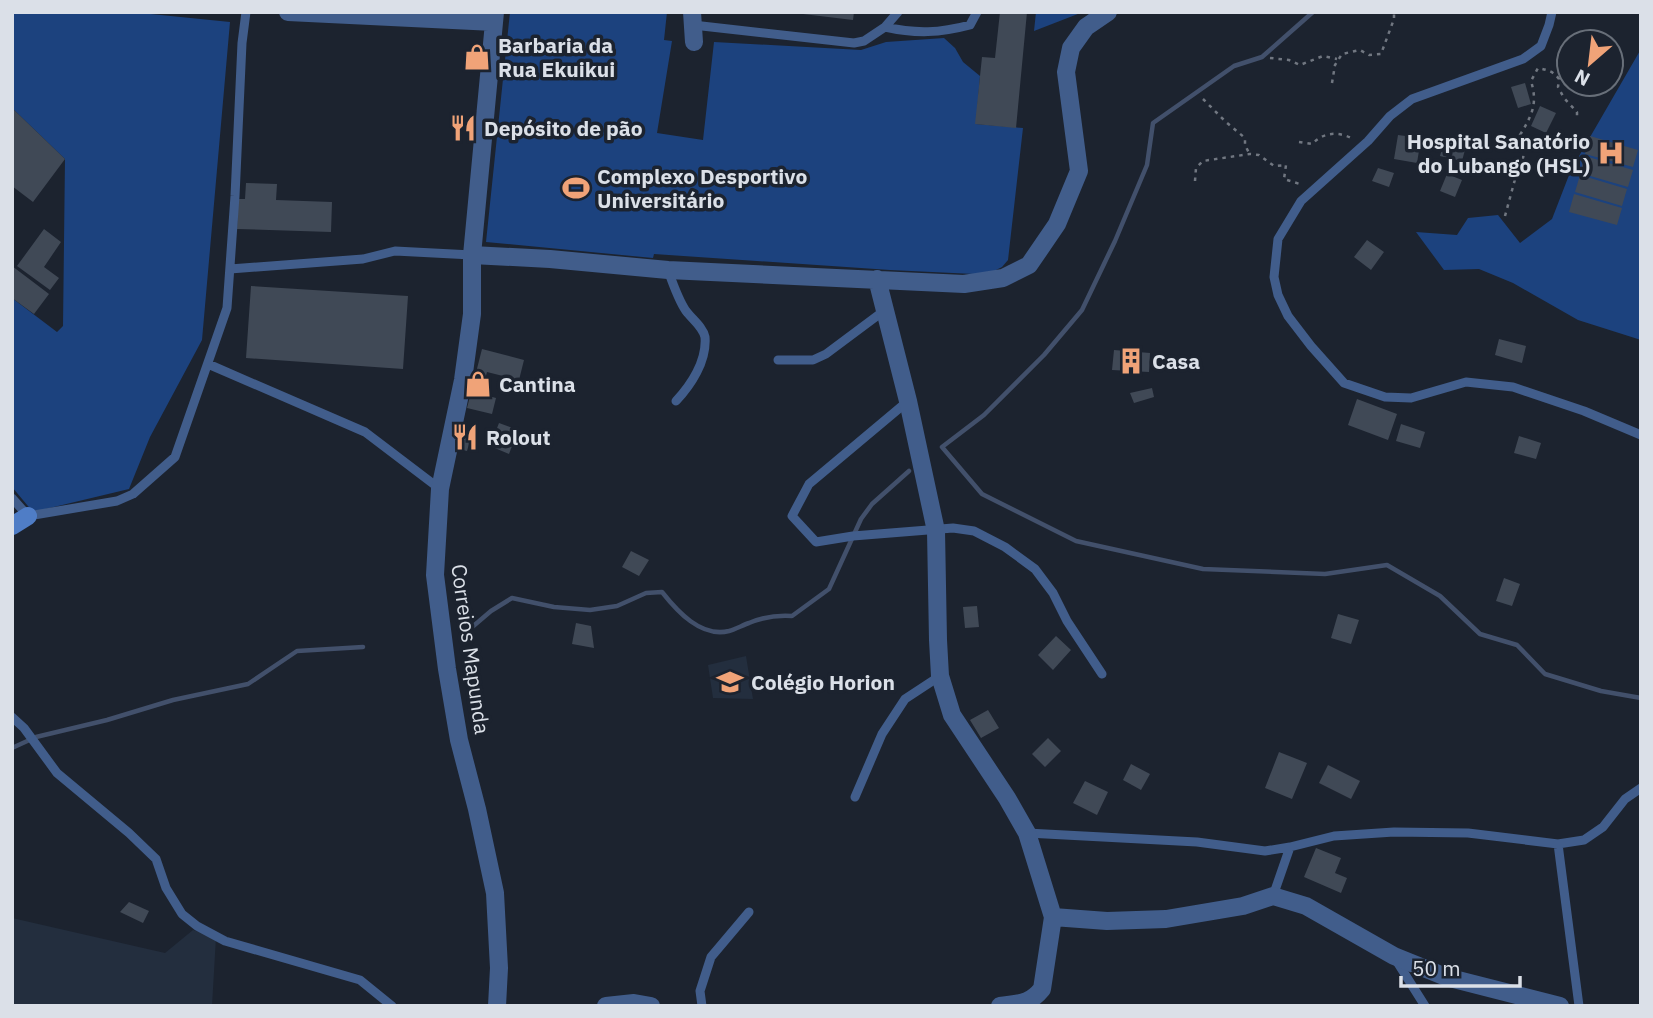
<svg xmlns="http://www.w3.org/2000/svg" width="1653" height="1018" font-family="'IBM Plex Sans',sans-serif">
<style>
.built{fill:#232e3e}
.green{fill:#1c427e}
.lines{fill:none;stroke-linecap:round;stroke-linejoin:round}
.stream{stroke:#42506b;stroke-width:4.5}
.building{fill:#404956}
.path{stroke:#717781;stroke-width:2.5;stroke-dasharray:3.5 5;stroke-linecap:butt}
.lane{stroke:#415d8b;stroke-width:9}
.street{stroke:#415d8b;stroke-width:18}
.secondary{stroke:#4f7dc6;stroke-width:18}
.labels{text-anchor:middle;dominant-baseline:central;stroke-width:7;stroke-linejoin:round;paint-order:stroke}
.poi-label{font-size:21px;font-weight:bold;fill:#dbe0e8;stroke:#1c232f;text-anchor:start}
.street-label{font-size:21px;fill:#dbe0e8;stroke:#1c232f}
</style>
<rect width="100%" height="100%" fill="#1c232f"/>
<path class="built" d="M746 656 753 699 713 698 708 665Z
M12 918 165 953 193 930 216 937 212 1006H12Z"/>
<path class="green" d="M12 12H131L230 22 202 340 150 437 129 489 33 512 12 487V298L57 332 63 326 65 159 12 108Z
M510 12H667L664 40 672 41 657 133 703 140 714 42 861 50 886 42 944 38 955 48 963 62 980 76 976 124 1023 128 1008 260 1002 267 992 272 974 274 890 270 654 254 653 258 486 242Z
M1036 12H1083L1034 31Z
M1641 49V340L1578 320 1513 283 1479 269 1444 270 1416 232 1457 235 1468 218 1498 215 1520 243 1552 219 1571 170Z"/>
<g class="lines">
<path class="stream" d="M1313 12 1262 57 1234 66 1153 123 1147 165 1115 241 1082 310 1044 355 984 415 942 447 982 494 1076 541 1203 569 1325 574 1387 565 1440 596 1480 634 1517 645 1545 674 1601 691 1641 698
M464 634 491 611 512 598 554 607 590 610 617 606 646 593 662 592C677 611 701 638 729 631 736 629 743 625 749 623 763 617 777 615 792 616L829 589 861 519 872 504 909 471
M12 748 36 737 107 720 173 700 248 684 297 651 363 647"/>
</g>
<path class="building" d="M803 12H854L853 20 803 14Z
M1000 12H1027L1016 128 975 124 982 57 995 58Z
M1525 83 1531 104 1518 108 1511 87Z
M1540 106 1556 113 1546 133 1531 126Z
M12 108 65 159 33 202 12 186Z
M1398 135 1421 138 1417 163 1394 159Z
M1590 136 1638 150 1633 167 1585 154Z
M1444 141 1466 146 1462 161 1440 156Z
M1585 156 1633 170 1628 187 1580 173Z
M1378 168 1394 173 1389 187 1372 181Z
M1447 174 1462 180 1455 197 1440 191Z
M1580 175 1627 189 1622 206 1575 192Z
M246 183 277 184 276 200 332 202 331 232 237 229 238 199H245Z
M1574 194 1622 208 1617 225 1569 212Z
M44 229 61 242 44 267 59 278 50 290 17 266Z
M1367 240 1384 252 1371 270 1354 257Z
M12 266 49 294 34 314 12 298Z
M251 286 408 296 403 369 246 358Z
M1499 339 1526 346 1522 363 1495 355Z
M482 349 524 360 519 380 487 372 481 394 496 398 492 414 467 408Z
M1114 350 1150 353 1149 372 1112 370Z
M1152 388 1154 397 1134 403 1130 393Z
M1357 399 1397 414 1388 440 1348 425Z
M499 423 518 430 509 454 490 446Z
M1401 424 1425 432 1420 448 1396 441Z
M461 431 472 434 467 451 455 448Z
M1519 436 1541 443 1536 459 1514 453Z
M631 551 649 560 639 576 622 567Z
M1504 578 1520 584 1512 606 1496 601Z
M977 606 979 627 965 628 963 607Z
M1338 614 1359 620 1351 644 1331 638Z
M576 623 591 626 594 648 572 644Z
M1056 636 1071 650 1053 670 1038 655Z
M988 710 999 728 981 738 970 720Z
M1048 738 1061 751 1045 767 1032 754Z
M1279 752 1307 763 1292 799 1265 788Z
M1131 764 1150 774 1141 790 1123 780Z
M1328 765 1360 781 1351 799 1319 783Z
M1085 781 1108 792 1097 815 1073 803Z
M1316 848 1341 858 1335 873 1347 878 1341 893 1304 877Z
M129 902 149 911 143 923 120 912Z"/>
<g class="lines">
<path class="path" d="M1452 12 1453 13
M1270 58 1289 60 1300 65 1323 56 1337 59
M1332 83 1335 65 1342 54 1360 50 1369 55 1381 54 1394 19V12
M1203 99 1226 122 1245 138V145L1249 153
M1299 142 1312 144C1324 132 1338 131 1353 139
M1195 181 1196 168 1203 161 1250 154 1259 155 1274 166 1286 165 1284 179 1303 185
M1505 216 1517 172 1523 158 1525 147 1520 135C1532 115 1538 104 1531 81L1538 68C1548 70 1553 71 1559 79L1558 87 1564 98 1577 112V120"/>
<path class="lane" d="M898 12 885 27C916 34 940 33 970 25L977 12
M1552 12 1549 25 1541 46 1523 59 1412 99 1390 116 1368 141 1301 201 1278 239 1274 277 1278 295 1288 316 1311 346 1344 383 1385 397 1411 398 1466 382 1513 387 1584 411 1641 435
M693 25 854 43 864 41 885 27
M230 269 363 259 395 251 472 255
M668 270C673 284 678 299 686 311 692 319 703 327 705 337 707 361 691 385 676 401
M778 360H813L826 354 885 310
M208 364 365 432 440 489
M908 401 809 484 792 516 816 542 853 536 953 528 974 531 1005 547 1035 569 1053 593 1067 621 1102 674
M12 498 28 516 117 501 133 494 175 457 227 308 235 196 242 43 246 12
M12 717 24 728 57 773 129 833 156 859 166 888 182 914 197 926 225 941 360 980 392 1006
M855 797 882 734 905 699 940 676
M1027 833 1197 842 1265 851 1290 847 1334 836 1394 832 1468 833 1558 844 1584 840 1603 827 1625 799 1641 788
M1558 844 1579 1006
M1273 896 1290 847
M1396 960 1425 1006
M702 1006 700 991 711 957 749 912"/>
<path class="street" d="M288 12 494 22
M495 12 472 255V314L463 380 440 489 435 575 447 669 459 740 477 809 495 893 499 968 497 1006
M692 12 694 42
M472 255 550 259 668 270 964 284 1003 278 1029 265 1057 224 1079 171 1066 72 1071 48 1086 27 1108 12
M877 279 908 401 936 531 938 640 940 676 952 715 1007 798 1027 833 1053 917 1042 989C1029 1005 1019 1003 1000 1006
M1053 917 1107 921 1166 919 1243 906 1273 896 1306 906 1394 956 1446 977 1560 1006
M606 1006 634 1003 651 1006"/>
<path class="secondary" d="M12 526 28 516"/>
</g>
<defs>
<g id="shop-bare" transform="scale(2.1)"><path d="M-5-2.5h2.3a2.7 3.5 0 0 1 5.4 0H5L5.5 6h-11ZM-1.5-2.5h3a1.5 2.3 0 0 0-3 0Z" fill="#f0a378" stroke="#1c232f" stroke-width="2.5" paint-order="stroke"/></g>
<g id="restaurant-bare" transform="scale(2.1)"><path d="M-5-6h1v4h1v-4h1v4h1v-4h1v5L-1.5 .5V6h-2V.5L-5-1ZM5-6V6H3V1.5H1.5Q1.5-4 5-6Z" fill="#f0a378" stroke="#1c232f" stroke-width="2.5" paint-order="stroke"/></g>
<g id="hospital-bare" transform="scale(2.1)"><path d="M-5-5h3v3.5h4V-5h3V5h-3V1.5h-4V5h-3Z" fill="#f0a378" stroke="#1c232f" stroke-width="2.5" paint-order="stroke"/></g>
<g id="stadium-bare" transform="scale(2.1)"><path d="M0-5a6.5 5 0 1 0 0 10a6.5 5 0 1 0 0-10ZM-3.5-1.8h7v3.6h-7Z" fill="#f0a378" stroke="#1c232f" stroke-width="2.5" paint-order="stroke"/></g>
<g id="building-bare" transform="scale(2.1)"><path d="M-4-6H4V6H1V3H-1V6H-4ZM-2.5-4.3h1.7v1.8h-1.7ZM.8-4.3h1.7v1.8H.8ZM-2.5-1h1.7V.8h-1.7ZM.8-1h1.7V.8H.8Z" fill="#f0a378" stroke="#1c232f" stroke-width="2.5" paint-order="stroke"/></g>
<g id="school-bare" transform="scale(2.1)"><path d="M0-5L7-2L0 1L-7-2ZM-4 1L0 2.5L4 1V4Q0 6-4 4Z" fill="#f0a378" stroke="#1c232f" stroke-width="2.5" paint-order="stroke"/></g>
</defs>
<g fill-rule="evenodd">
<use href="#shop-bare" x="477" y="57"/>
<use href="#restaurant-bare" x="463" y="128"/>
<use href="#hospital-bare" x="1611" y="153"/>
<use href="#stadium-bare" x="576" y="188"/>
<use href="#building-bare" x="1131" y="361"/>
<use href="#shop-bare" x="478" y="384"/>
<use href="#restaurant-bare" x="465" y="437"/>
<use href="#school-bare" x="730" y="682"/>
</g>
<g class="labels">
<g class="poi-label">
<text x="498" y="45">Barbaria da<tspan x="498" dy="24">Rua Ekuikui</tspan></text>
<text x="484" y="128">Depósito de pão</text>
<text x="1590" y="141" text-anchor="end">Hospital Sanatório<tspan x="1590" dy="24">do Lubango (HSL)</tspan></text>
<text x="597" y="176">Complexo Desportivo<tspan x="597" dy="24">Universitário</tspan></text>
<text x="1152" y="361">Casa</text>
<text x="499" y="384">Cantina</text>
<text x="486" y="437">Rolout</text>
<text x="751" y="682">Colégio Horion</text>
</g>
<g class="street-label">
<text transform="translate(471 649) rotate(82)">Correios Mapunda</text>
</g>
</g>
<rect width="1653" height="1018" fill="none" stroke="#dbe0e8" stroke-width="28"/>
<g transform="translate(1590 63) rotate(208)"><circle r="33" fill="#1c232f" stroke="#686f79" stroke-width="2"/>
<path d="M0-5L12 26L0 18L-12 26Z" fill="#f0a378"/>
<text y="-10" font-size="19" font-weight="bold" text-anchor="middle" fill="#dbe0e8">N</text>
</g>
<path d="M1401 976v10h119v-10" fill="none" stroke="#dbe0e8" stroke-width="3.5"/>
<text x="1412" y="976" font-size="21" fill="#dbe0e8" stroke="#1c232f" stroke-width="5" paint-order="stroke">50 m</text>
</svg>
